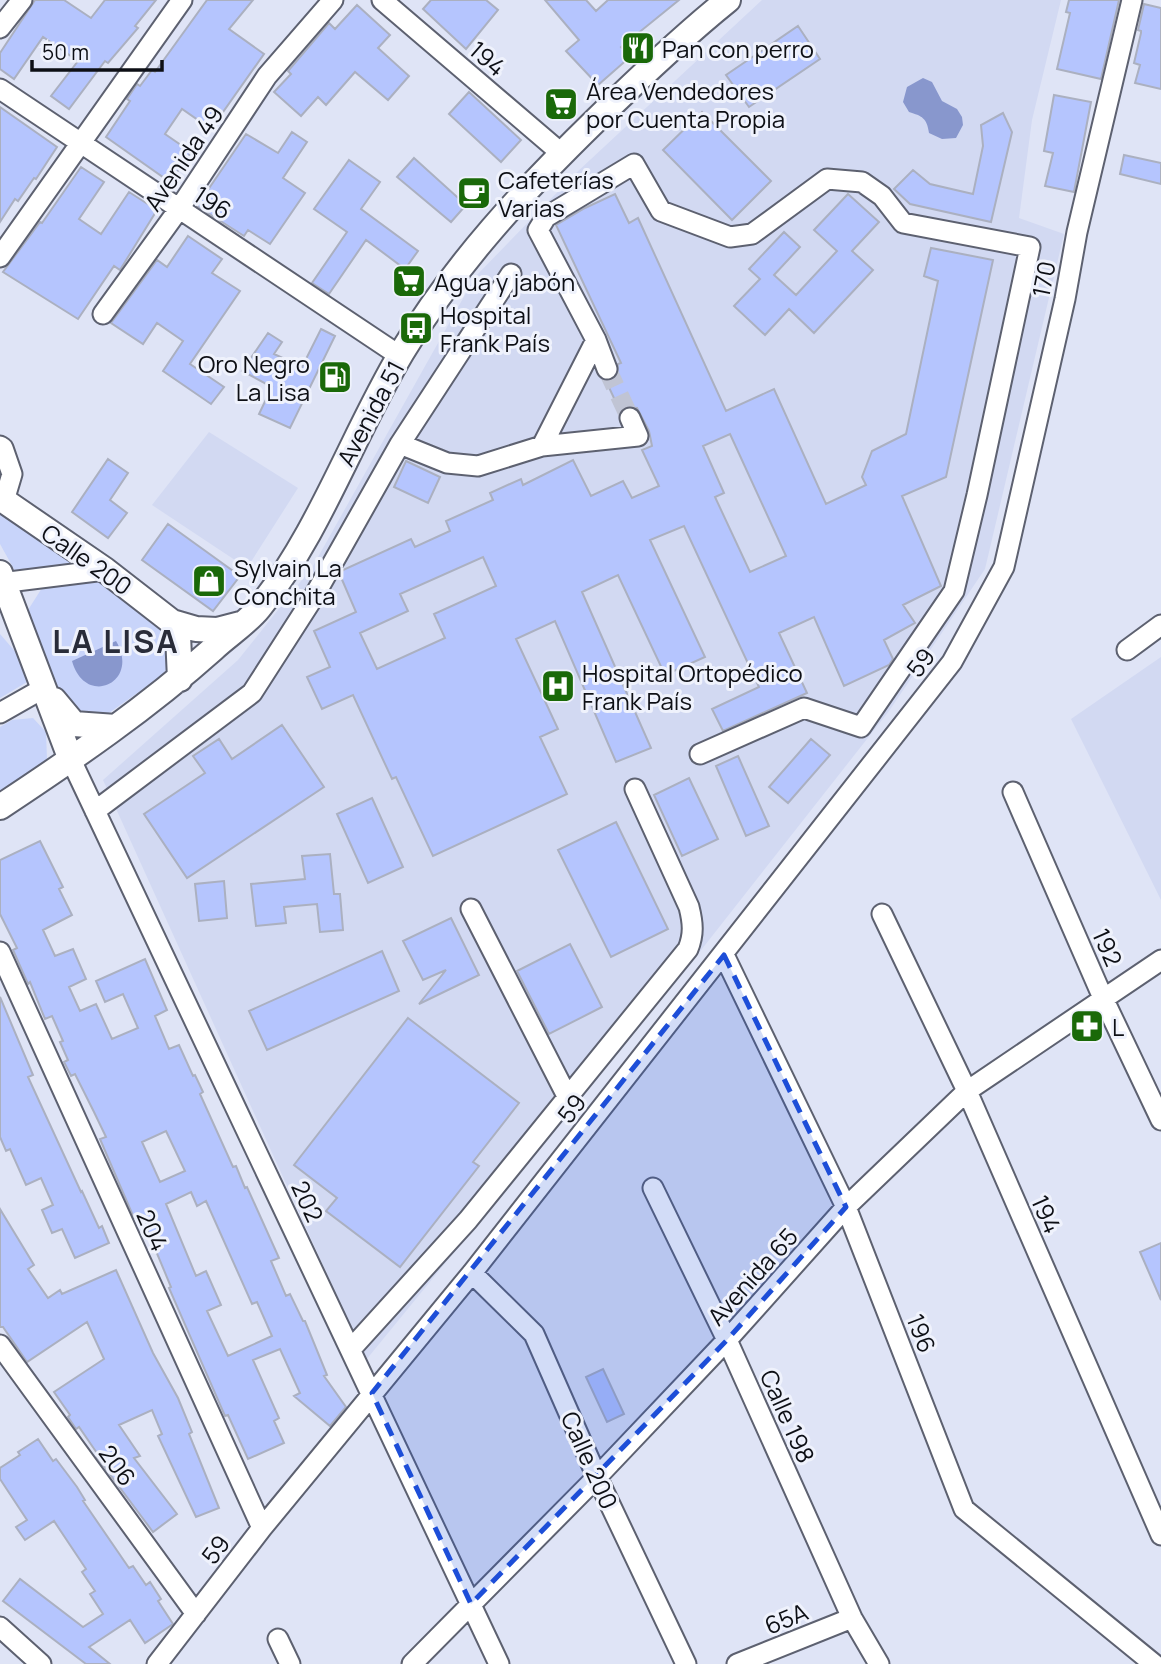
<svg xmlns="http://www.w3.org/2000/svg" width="1161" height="1664" font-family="Manrope,sans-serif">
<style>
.built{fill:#d2d9f2}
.green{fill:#c8d4fa}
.water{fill:#8897cd}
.building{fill:#b5c5fe;stroke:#abb0c0;stroke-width:2;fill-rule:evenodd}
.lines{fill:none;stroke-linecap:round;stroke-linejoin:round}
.minor-tunnel{stroke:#c0c4d4;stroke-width:19;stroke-dasharray:19 10;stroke-linecap:butt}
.minor-casing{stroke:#5d6170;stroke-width:23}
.major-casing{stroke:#5d6170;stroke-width:28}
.minor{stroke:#fff;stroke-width:19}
.major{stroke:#fff;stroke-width:24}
.marked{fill:#1d4ed8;fill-opacity:0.2;stroke:#1d4ed8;stroke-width:5;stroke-dasharray:14 9;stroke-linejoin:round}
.labels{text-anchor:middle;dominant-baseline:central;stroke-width:6;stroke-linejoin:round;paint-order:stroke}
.poi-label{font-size:24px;fill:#0d0f15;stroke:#eff2fc;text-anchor:start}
.street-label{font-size:24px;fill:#0d0f15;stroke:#eff2fc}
.district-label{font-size:32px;font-weight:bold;letter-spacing:2px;fill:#292c39;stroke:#eff2fc}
</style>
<rect width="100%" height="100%" fill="#dfe4f6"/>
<path class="built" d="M762 0H1061L1032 120 1019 218 1064 234 985 569 889 711 698 954 366 1360 103 780 238 660 313 566 475 277 576 173Z
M209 432 298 488 247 568 152 505Z
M1161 657V900L1071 719Z"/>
<path class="green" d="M0 509 85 566 15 571 0 544Z
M96 581 162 619 166 630 170 662 163 675 106 715H77L63 701 28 610 42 588Z
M0 634 19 656 27 682 0 698Z
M33 718 46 732 47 759 35 773 0 795V727L12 720Z"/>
<path class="water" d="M923 78 932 82 942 101 957 109 962 117 963 125 956 138 942 139 929 133C927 118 922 116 909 112L903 102 907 87Z
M116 641C141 683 85 708 72 661Z"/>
<path class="building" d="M35 0H64L91 18 105 0H156L135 26 138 28 108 63 105 61 69 109 51 96 78 61 43 37 14 79 0 69V53Z
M207 0H253L229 29 264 54 211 129 182 109 165 134 191 152 170 182 106 137 130 101 127 99 137 84 140 86 152 70 155 72Z
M431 0H486L498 10 466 49 423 9Z
M545 0H586L596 11 608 0H679L621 47 630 57 598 85 566 51 579 40Z
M1069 0H1119L1101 79 1057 69 1070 13 1066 12Z
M1144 4 1161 8V89L1135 83 1140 65 1134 63 1141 33V31L1138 30Z
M357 5 390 35 378 48 409 76 388 100 355 72 326 105 318 97 301 116 274 92 291 74 288 71 329 23 335 29Z
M798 26 820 59 749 107 726 75Z
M469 92 521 140 501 162 449 114Z
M1054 95 1091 102 1074 192 1045 186 1053 153 1044 151Z
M0 107 57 147 36 179 34 178 18 201 15 199 0 222Z
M702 112 771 181 732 220 663 150Z
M1003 113 1012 132 991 222 910 204 894 189 913 170 930 184 973 194 983 146 981 125Z
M292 132 307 142 283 178 305 193 270 244 248 230 244 236 197 206 246 134 278 153Z
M1124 155 1161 163V184L1120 174Z
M414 158 466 205 451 222 397 177Z
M349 160 380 182 361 209 418 251 405 269 366 240 329 294 312 283 347 232 314 209Z
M81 167 104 182 79 219 101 234 129 192 157 210 120 270 114 266 78 319 3 272 40 222 42 223Z
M615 194 629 223 638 218 726 411 774 389 826 504 866 485 862 477 872 451 906 434 938 281 924 276 931 248 993 260 946 477 902 496 941 586 903 605 915 623 884 640 893 659 889 665 844 686 814 617 779 633 807 693 723 731 712 709 759 687 684 526 650 540 705 657 665 675 618 575 582 592 651 748 616 762 555 621 516 639 558 729 540 737 567 794 433 856 396 777 392 779 353 695 322 709 307 677 330 667 314 631 356 612 340 575 343 570 411 539 415 547 450 531 446 521 493 500 490 493 521 479 523 485 573 460 591 496 623 481 632 498 659 486 642 450 652 446 649 431 637 408 626 407 620 411 606 381 617 376 618 364 621 363 556 225 585 208ZM730 434 786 556 750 572 715 497 724 493 703 446ZM483 557 496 586 434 614 445 638 377 669 360 633 408 611 400 594Z
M848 194 879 222 852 251 873 270 814 333 789 309 765 335 734 306 760 279 749 269 784 232 800 247 774 275 796 295 837 251 814 230Z
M188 236 222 259 212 273 240 291 190 364 224 387 211 404 163 371 183 341 157 323 143 344 111 323 157 260 167 267Z
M321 329 335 336 290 428 259 414 272 387 242 371 268 333 282 342 274 354 302 367Z
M108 459 128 473 110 500 127 513 108 538 72 512Z
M406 461 440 477 428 503 394 487Z
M168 524 240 576 213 611 142 560Z
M282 725 324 787 187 878 144 814 205 773 193 756 219 739 232 759Z
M811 739 830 755 788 803 769 787Z
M738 756 769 826 746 836 716 766Z
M689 778 718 839 682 856 654 795Z
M372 798 403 867 368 883 337 814Z
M616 822 668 929 611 957 558 850Z
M40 841 63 887 59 889 72 915 43 930 55 956 73 949 86 979 69 987 80 1011 96 1004 112 1039 138 1028 123 994 105 1002 96 981 145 959 167 1010 155 1016 169 1049 179 1045 193 1076 195 1075 203 1092 200 1094 233 1167 236 1166 245 1188 247 1187 279 1258 271 1261 286 1296 290 1294 303 1321H305L327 1375 324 1376 346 1407 330 1426 294 1396 300 1393 280 1349 253 1360 279 1418 274 1421 284 1443 248 1459 228 1415 225 1416 169 1288 171 1287 141 1215 134 1218 112 1167 100 1139 106 1137 94 1112 75 1074 71 1076 64 1062 68 1060 60 1042 63 1041 52 1016 45 1019 30 982 28 984 13 950 17 948 0 914V860ZM166 1131 185 1171 160 1182 142 1142ZM191 1192 197 1206 206 1201 252 1304 257 1302 272 1336 228 1356 207 1311 221 1305 206 1271 196 1276 166 1204Z
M330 854 334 894H340L343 930 320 932 317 904 284 907 286 923 256 926 251 884 305 879 302 856Z
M224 881 227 918 199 921 195 884Z
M451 918 479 975 419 1004 446 970 423 980 403 941Z
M570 944 602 1007 549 1034 517 971Z
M382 951 399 991 267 1050 249 1011Z
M0 997 33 1075 28 1077 81 1192 82 1191 99 1228 102 1226 109 1243 75 1258 62 1229 52 1233 42 1210 53 1205 41 1178 26 1185 10 1149 6 1151 0 1137Z
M408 1018 519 1103 473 1162 479 1166 400 1267 326 1211 337 1198 294 1165Z
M0 1209 34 1265 28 1269 48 1298 60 1290 62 1294 116 1270 153 1353 178 1398 192 1432 189 1434 219 1508 196 1517 158 1436 162 1434 152 1410 119 1425 140 1456 134 1458 177 1514 153 1532 97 1457 99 1456 79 1427 76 1429 68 1417 70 1415 54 1392 104 1359 87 1322 27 1362 3 1327H0Z
M1161 1243V1300L1140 1252Z
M603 1369 624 1414 607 1422 586 1377Z
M38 1439 53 1461 56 1459 77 1487 85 1500 83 1501 129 1568 133 1566 146 1585 150 1582 161 1599 158 1601 173 1624 145 1643 130 1620 89 1647 110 1664H86L3 1601 20 1579 83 1627 103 1614 90 1594 95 1591 82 1572 86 1569 54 1521 25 1540 16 1527 27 1520 0 1479V1468L20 1455 18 1452Z"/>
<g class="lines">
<path class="minor-tunnel" d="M607 369 630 418"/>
<g class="minor-casing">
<path id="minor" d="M382 0 561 153
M0 28 22 0
M0 89 400 356
M0 257 182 0
M103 314 179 209 267 76 333 0
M607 369 596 340 538 230 546 217 634 164 661 211 730 237 752 234 827 179 862 182 882 196 903 223 1030 247 977 495 954 591 861 727 804 708 700 754
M400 444 447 463 478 466 542 446 596 340
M0 446 3 448 12 474 4 501
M542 446 638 436 630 418
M0 583 105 570
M1127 650 1161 625
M0 713 44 688
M71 760 499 1664
M1013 792 1103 998 1161 1120
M95 811 252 693 313 598 400 444 511 274
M471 909 568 1098
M882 914 967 1091 1161 1535
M0 952 262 1528
M724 955 846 1207 964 1509 1154 1664
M653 1188 727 1340 852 1618 879 1664
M472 1273 534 1334 597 1477 686 1664
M0 1345 196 1614
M351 1349 468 1220 688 949C694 934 693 923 689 907L635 789
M0 1627 41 1664
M278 1639 290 1664
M157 1664 262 1528 472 1273 952 662 1004 567 1065 299 1077 232 1132 0
M412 1664 597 1477 727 1340 846 1207 967 1091 1161 960
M737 1664 852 1618"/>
</g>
<g class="major-casing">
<path id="major" d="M0 498 105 570 172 622 196 629 217 630 240 624
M0 573 71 760
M172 622 178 635 180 679
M54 700 74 724 116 727
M0 807C74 758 147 708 213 649 228 635 247 623 259 608 319 534 353 434 402 352 455 264 524 190 597 119 639 78 682 37 728 0"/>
</g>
<use href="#minor" class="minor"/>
<use href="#major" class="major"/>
</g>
<path class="marked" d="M724 955 846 1207 727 1340 471 1604 372 1393Z"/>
<defs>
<g id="restaurant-square" transform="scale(1.75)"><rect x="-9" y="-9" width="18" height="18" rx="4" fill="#1a6909" stroke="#eff2fc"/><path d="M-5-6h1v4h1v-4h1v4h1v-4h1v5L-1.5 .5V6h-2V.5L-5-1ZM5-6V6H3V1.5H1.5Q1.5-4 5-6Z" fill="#fff"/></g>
<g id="supermarket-square" transform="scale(1.75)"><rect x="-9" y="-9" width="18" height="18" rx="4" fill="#1a6909" stroke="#eff2fc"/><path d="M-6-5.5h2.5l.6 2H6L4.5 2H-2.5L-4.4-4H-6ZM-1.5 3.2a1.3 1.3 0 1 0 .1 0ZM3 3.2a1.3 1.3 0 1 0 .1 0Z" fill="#fff"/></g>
<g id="cafe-square" transform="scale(1.75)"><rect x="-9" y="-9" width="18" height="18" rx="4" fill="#1a6909" stroke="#eff2fc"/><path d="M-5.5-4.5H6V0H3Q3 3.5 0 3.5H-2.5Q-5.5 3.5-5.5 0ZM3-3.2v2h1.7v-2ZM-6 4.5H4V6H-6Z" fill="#fff"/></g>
<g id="bus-square" transform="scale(1.75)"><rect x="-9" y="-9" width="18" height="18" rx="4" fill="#1a6909" stroke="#eff2fc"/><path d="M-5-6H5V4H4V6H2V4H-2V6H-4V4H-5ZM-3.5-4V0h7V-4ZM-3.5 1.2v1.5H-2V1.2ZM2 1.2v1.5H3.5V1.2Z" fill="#fff"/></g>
<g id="fuel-square" transform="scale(1.75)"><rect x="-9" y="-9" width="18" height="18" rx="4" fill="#1a6909" stroke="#eff2fc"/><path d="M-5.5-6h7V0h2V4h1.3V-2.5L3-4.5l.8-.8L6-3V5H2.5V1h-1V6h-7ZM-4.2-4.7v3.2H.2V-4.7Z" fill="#fff"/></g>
<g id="shop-square" transform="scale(1.75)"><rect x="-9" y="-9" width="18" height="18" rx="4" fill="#1a6909" stroke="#eff2fc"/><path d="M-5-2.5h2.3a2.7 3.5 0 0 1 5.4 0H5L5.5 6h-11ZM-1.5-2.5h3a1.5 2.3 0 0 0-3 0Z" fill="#fff"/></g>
<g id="hospital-square" transform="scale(1.75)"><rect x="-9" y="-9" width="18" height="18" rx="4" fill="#1a6909" stroke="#eff2fc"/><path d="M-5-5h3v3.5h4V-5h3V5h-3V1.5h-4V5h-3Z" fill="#fff"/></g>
<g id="pharmacy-square" transform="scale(1.75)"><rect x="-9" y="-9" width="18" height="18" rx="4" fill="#1a6909" stroke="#eff2fc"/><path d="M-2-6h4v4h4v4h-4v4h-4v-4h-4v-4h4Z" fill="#fff"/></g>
</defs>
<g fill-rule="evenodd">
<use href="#restaurant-square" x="638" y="48"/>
<use href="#supermarket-square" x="561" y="104"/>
<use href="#cafe-square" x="474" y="193"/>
<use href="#supermarket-square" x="409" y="281"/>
<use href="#bus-square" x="416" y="328"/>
<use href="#fuel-square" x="335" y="377"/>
<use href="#shop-square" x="209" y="581"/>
<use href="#hospital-square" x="558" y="686"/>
<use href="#pharmacy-square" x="1087" y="1026"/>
</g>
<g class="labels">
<g class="poi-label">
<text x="662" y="48">Pan con perro</text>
<text x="586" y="90">Área Vendedores<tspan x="586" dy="28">por Cuenta Propia</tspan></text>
<text x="498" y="179">Cafeterías<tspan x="498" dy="28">Varias</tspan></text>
<text x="434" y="281">Agua y jabón</text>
<text x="440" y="314">Hospital<tspan x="440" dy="28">Frank País</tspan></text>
<text x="310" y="363" text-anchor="end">Oro Negro<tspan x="310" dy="28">La Lisa</tspan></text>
<text x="234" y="567">Sylvain La<tspan x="234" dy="28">Conchita</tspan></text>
<text x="582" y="672">Hospital Ortopédico<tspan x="582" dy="28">Frank País</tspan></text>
<text x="1112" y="1026">L</text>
</g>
<g class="street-label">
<text transform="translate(488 58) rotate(41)">194</text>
<text transform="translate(183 158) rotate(-56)">Avenida 49</text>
<text transform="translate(213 202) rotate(33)">196</text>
<text transform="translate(1043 279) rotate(-79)">170</text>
<text transform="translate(370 413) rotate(-62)">Avenida 51</text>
<text transform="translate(87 559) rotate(35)">Calle 200</text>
<text transform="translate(920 662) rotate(-53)">59</text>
<text transform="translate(1108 947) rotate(66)">192</text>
<text transform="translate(571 1108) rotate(-52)">59</text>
<text transform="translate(308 1201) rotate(65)">202</text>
<text transform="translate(1047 1214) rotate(66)">194</text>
<text transform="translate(153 1230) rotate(66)">204</text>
<text transform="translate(752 1276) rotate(-48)">Avenida 65</text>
<text transform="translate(922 1333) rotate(69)">196</text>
<text transform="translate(788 1416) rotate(66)">Calle 198</text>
<text transform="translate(590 1460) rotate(66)">Calle 200</text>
<text transform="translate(118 1465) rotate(54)">206</text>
<text transform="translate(215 1549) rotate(-53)">59</text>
<text transform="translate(786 1618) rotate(-22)">65A</text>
</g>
<g class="district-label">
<text x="116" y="641">LA LISA</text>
</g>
</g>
<path d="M32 60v10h130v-10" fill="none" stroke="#0d0f15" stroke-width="3.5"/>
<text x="42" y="60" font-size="21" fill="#0d0f15" stroke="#eff2fc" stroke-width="5" paint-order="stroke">50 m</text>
</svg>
